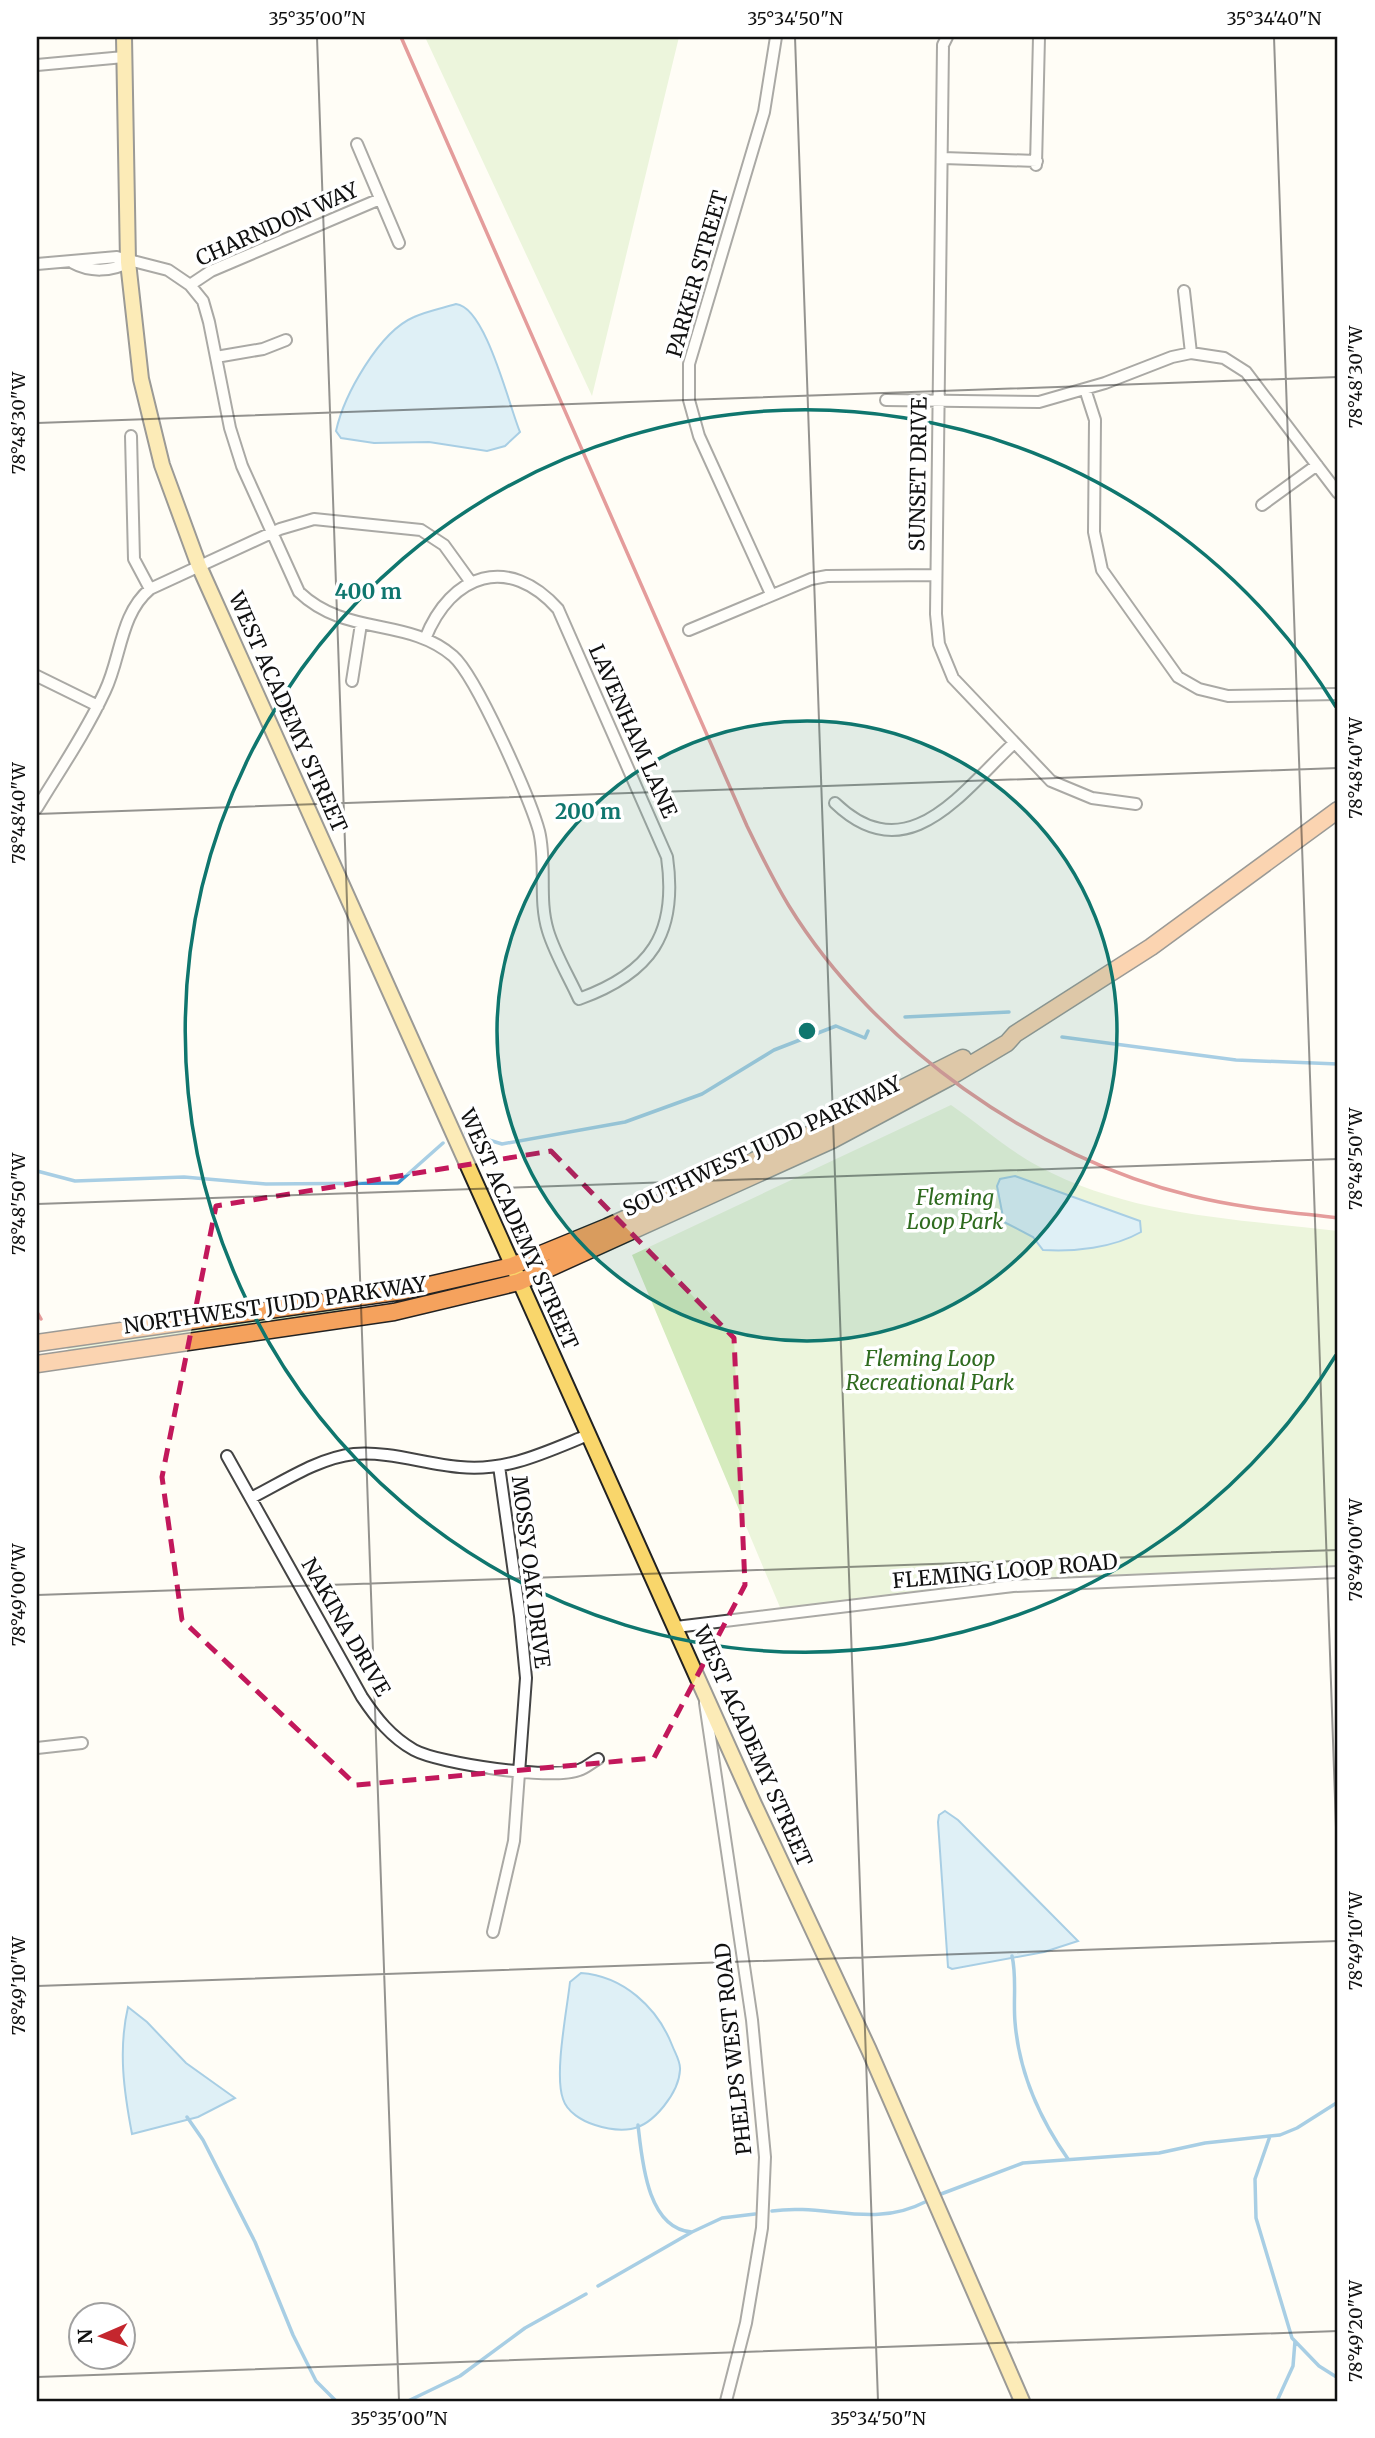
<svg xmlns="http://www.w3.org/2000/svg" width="1375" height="2438" font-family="Merriweather,serif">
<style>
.green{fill:#d5ebbd}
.water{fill:#b9e0f7;stroke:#3f96cf;stroke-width:2}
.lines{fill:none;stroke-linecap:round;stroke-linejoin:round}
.stream{stroke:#3f96cf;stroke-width:3.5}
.minor-casing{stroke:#444;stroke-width:14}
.major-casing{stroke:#222;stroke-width:18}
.highway-casing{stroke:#222;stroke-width:19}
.minor{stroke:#fff;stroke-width:10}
.major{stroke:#f9d66b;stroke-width:14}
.highway{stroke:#f5a25d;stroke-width:16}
.rail{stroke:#c4262e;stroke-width:3.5}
.marked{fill:none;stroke:#c2185b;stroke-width:5;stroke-dasharray:14 9;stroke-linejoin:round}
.ticks{fill:none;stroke:#111;stroke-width:2;stroke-opacity:0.45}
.ring{fill:none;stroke:#0f766e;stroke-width:3.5}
.labels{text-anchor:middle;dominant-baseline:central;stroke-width:7;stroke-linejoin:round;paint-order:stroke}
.street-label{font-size:21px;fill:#111;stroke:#fff}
.park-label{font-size:21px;font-style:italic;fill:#2f6b1f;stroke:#fff}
.centre{fill:#0f766e;stroke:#fff;stroke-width:3.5}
.ring-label{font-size:21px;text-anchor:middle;font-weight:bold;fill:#0f766e;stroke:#fff;stroke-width:7;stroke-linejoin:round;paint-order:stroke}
.neatline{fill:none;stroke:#111;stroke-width:2.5}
.ticks-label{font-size:18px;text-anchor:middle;fill:#111}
</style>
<rect width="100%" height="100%" fill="#fffdf5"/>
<path class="green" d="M425 37H679L592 396Z
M951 1105C980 1125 1008 1150 1038 1166 1130 1216 1237 1219 1338 1231V1567L782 1612 632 1255Z
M342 1306 343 1310 320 1316 70 1351 66 1348Z"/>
<path class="water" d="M456 304C486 307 509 406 520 432L505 446 487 451 429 442 374 443 341 438 336 431C344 395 379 332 414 317 427 311 443 308 456 304Z
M1015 1176 1140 1221 1141 1232C1113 1248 1074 1252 1043 1250L1033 1237 1004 1222 997 1186 1000 1179Z
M945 1811 958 1820 1078 1941 1044 1952 952 1969 948 1967 938 1822 939 1815Z
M581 1973C623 1976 657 2007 672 2045 675 2053 681 2062 680 2070 679 2092 654 2125 631 2129 618 2131 607 2129 595 2125 582 2121 567 2112 563 2099 554 2074 567 2010 570 1982Z
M128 2007 147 2022 186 2063 235 2098 198 2117 132 2134C124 2092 118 2050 128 2007Z"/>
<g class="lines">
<path class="stream" d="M905 1017 1009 1012
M1062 1037 1236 1060 1338 1064
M466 1133 502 1144 625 1122 702 1094 774 1050 836 1026 865 1038 868 1031
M37 1171 75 1181 184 1177 266 1184 398 1183 443 1143
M1012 1956C1017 1977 1013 2000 1015 2022 1019 2072 1040 2119 1068 2159
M187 2117 203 2140 255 2242 293 2335 316 2381 336 2401
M638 2125C642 2160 647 2229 692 2232
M1270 2136 1255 2179 1256 2218 1292 2338 1319 2366 1338 2378
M941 2194 1023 2163 1159 2153 1205 2143 1280 2135 1297 2128 1338 2102
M772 2211C825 2203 873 2229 925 2202
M598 2286 692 2232 722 2218 755 2214
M408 2401 460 2376 525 2328 586 2294
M1277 2401 1293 2366 1295 2341"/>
<g class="minor-casing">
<path id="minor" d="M947 37 943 45 936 614 939 644 953 678 1051 781 1092 798 1136 804
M37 65 124 57
M357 144 399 243
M943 158 1037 161
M1036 165 1039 37
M73 263C89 272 112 272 128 262
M37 264 117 257 168 270 190 285 203 301 209 322 230 428 242 466 299 592C346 637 408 617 453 656 476 676 530 798 539 831 547 864 538 899 548 931 555 954 569 977 579 999 651 973 678 934 667 857L558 609C509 554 451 573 425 639
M190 285 211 271 380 199
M1184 291 1191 353
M216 357 263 349 286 340
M1085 389 1095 420 1094 532 1102 570 1178 677 1199 689 1228 696 1338 694
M886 400 1039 402 1105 383 1172 357 1191 353 1224 358 1246 372 1338 493
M131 436 134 559 150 589
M1262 505 1317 465
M771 594 699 436 689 400V364L764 112 776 37
M689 630 811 579 827 576 936 575
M37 676 98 706
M352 681 361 624
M835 803C907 872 961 793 1013 744
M37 808C60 770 86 732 105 691 121 658 120 614 150 589L280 529 314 519 421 530 444 545 470 581
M227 1456 362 1697C376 1718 391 1737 414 1750 440 1764 553 1780 579 1770 586 1768 592 1762 598 1759
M251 1498C283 1482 318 1458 354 1454 389 1451 425 1464 460 1467 506 1472 546 1452 588 1435
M676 1627 1013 1586 1338 1572
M705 1703 752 2020 765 2157 762 2228 746 2323 726 2401
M37 1748 82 1743
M493 1932 514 1841 526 1678 520 1616 499 1466"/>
</g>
<g class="major-casing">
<path id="major" d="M124 37 128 262 141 379 162 465 199 566 754 1804 869 2050 1022 2401"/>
</g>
<g class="highway-casing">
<path id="highway" d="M37 1343 403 1291 512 1266 607 1227 791 1144 963 1058
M37 1364 394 1312 519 1282 832 1140 948 1078 1007 1043 1015 1034 1151 947 1338 810"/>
</g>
<use href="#minor" class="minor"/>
<use href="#major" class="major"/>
<use href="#highway" class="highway"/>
<path class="rail" d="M401 37 747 826C760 853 773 880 789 906 874 1044 1035 1158 1192 1196 1240 1208 1289 1212 1338 1218
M37 1312 41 1319"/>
</g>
<path d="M0 0H1375V2438H0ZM551 1151 734 1338 745 1585 654 1758 356 1785 182 1620 162 1477 216 1206Z" fill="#fffdf5" fill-opacity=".55" fill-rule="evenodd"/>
<path class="marked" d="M551 1151 734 1338 745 1585 654 1758 356 1785 182 1620 162 1477 216 1206Z"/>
<path class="ticks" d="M317 37 399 2401M795 37 878 2401M1274 37 1338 1885M37 423 1338 377M37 814 1338 768M37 1204 1338 1159M37 1595 1338 1550M37 1986 1338 1941M37 2377 1338 2331"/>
<circle cx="807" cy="1031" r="310" fill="#0f766e" fill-opacity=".12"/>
<g class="ring">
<circle cx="807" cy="1031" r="310"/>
<path d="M1336 1355A621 621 0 1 1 1336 707"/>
</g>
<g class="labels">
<g class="street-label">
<text transform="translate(277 224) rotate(-24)">CHARNDON WAY</text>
<text transform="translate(697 274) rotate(-74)">PARKER STREET</text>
<text transform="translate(918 474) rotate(-89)">SUNSET DRIVE</text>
<text transform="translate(288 712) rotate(66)">WEST ACADEMY STREET</text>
<text transform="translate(633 731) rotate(66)">LAVENHAM LANE</text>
<text transform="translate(762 1146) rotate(-25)">SOUTHWEST JUDD PARKWAY</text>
<text transform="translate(519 1229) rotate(66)">WEST ACADEMY STREET</text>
<text transform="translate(275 1305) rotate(-8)">NORTHWEST JUDD PARKWAY</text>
<text transform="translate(1005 1571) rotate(-5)">FLEMING LOOP ROAD</text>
<text transform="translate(531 1572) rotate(83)">MOSSY OAK DRIVE</text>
<text transform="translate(346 1627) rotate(60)">NAKINA DRIVE</text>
<text transform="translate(753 1746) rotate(66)">WEST ACADEMY STREET</text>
<text transform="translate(733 2049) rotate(-96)">PHELPS WEST ROAD</text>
</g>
<g class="park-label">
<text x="955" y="1197">Fleming<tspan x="955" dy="24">Loop Park</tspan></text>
<text x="930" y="1358">Fleming Loop<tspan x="930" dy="24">Recreational Park</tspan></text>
</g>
</g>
<circle cx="807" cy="1031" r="10" class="centre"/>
<g class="ring-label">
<text x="368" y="599">400 m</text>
<text x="588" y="819">200 m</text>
</g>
<rect width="1375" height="2438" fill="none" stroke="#ffffff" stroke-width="77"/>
<g transform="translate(102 2336) rotate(268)"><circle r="33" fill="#ffffff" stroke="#a0a0a0" stroke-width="2"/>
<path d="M0-5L12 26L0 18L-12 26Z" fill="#c4262e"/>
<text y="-10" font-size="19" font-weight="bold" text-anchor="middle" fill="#111111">N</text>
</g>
<rect x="38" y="38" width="1298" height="2362" class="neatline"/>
<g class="ticks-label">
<text x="317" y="25">35°35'00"N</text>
<text x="795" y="25">35°34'50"N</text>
<text x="1274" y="25">35°34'40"N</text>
<text transform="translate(1356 377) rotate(-90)" y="6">78°48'30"W</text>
<text transform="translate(19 423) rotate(-90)" y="6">78°48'30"W</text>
<text transform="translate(1356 768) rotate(-90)" y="6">78°48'40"W</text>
<text transform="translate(19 813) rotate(-90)" y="6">78°48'40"W</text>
<text transform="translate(1356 1159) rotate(-90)" y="6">78°48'50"W</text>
<text transform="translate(19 1204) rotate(-90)" y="6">78°48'50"W</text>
<text transform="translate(1356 1550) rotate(-90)" y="6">78°49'00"W</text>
<text transform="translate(19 1595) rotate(-90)" y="6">78°49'00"W</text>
<text transform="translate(1356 1941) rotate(-90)" y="6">78°49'10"W</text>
<text transform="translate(19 1986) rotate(-90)" y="6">78°49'10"W</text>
<text transform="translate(1356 2331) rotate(-90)" y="6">78°49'20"W</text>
<text x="399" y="2425">35°35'00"N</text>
<text x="878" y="2425">35°34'50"N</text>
</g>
</svg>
